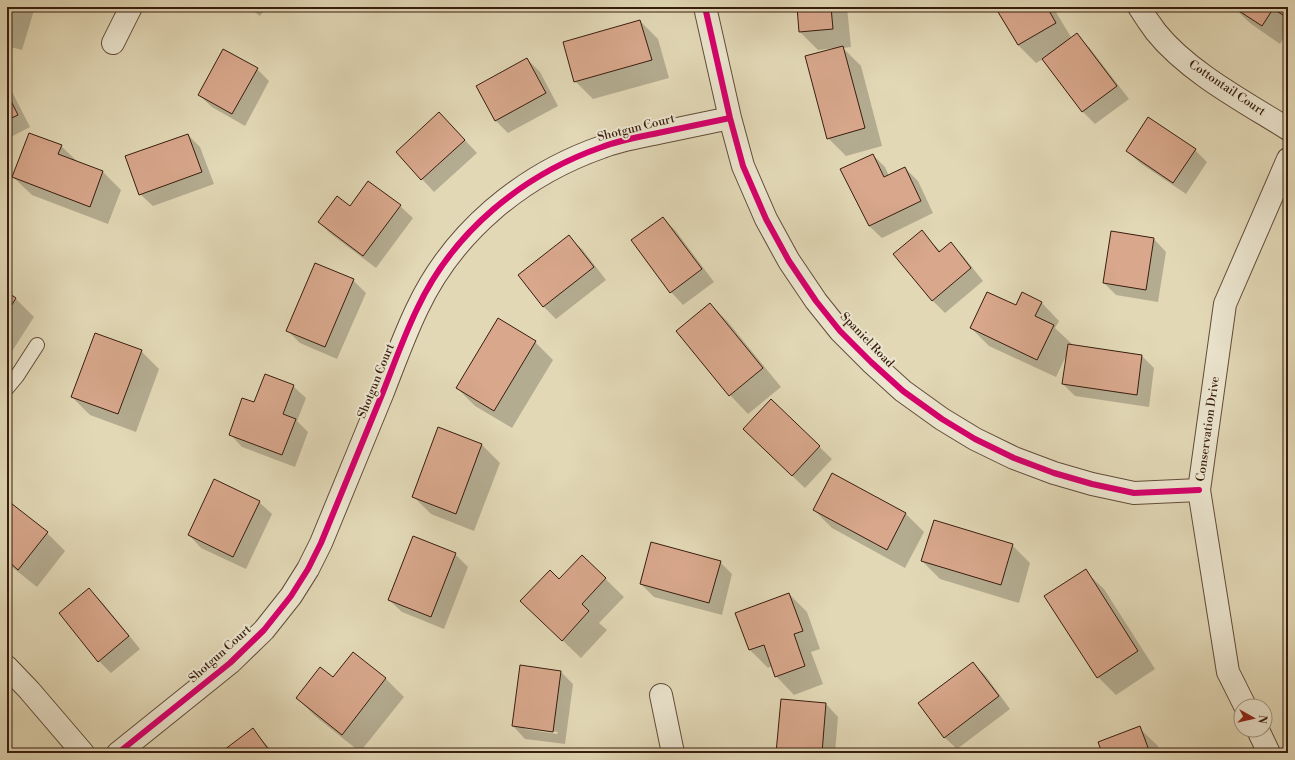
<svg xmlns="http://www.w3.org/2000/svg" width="1295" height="760" font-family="'Libre Bodoni',serif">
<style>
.shadow{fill:#0003;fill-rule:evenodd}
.building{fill:#d8a78c;stroke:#381d0e}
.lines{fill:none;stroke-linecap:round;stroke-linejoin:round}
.lane-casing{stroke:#624c38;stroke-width:16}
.street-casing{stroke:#624c38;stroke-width:24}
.lane{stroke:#ece6d0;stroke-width:14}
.street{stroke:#ece6d0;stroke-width:22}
.cycleway-casing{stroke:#ece6d0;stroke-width:8}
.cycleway{stroke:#d6006c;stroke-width:6}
.labels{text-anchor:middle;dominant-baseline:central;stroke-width:4;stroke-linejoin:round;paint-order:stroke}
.street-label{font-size:12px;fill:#381d0e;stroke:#ece6d0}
</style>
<rect width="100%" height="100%" fill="#e2d8b6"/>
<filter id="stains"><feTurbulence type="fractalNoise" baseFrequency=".005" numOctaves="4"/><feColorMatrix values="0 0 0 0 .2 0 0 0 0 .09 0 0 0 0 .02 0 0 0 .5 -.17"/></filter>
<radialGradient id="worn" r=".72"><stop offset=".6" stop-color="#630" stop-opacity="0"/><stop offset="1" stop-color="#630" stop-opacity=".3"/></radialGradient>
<path class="shadow" d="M7 7H35L22 50 7 46Z
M248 7H267L260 16Z
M788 7H847L851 47 843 48 861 66 882 146 846 156 828 138 835 48 818 50 800 32 798 10H792Z
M996 7H1053L1072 39 1077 35 1089 47 1129 99 1095 124 1083 112 1043 59 1036 63 1018 45Z
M1233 7H1288V31L1280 44 1250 23Z
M640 21 658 39 669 78 593 99 575 81Z
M527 59 540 72 558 106 508 133 496 121 477 87Z
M257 69 269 81 245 126 212 107 199 95Z
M7 82 30 127 7 139Z
M451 125 477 153 434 192 397 152Z
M188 135 200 147 214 184 153 206 140 194Z
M61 146 78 162 103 172 121 190 108 224 32 195 13 177Z
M1195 150 1207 162 1186 194 1140 163 1127 151Z
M873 155 885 167 889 176 905 168 918 181 933 213 882 238 869 226 842 170Z
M368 182 400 206 413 218 376 268 331 234 319 222 350 207Z
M663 218 675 230 714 282 683 305 671 292Z
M922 232 941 252 951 244 963 256 983 281 945 313 932 300Z
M569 237 582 249 606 280 556 319 544 307 519 275Z
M1154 239 1166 252 1158 302 1116 295 1104 283Z
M353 280 366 293 337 359 300 343 288 331Z
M7 294 16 299 34 317 7 359Z
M1041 302 1059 321 1055 328 1072 344 1071 346 1142 356 1154 368 1149 407 1075 396 1063 384 1067 354 1056 377 989 346 971 328 1016 307Z
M710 304 728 322 781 387 748 414 730 395 678 331Z
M535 342 553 360 512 428 475 406 457 388Z
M141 351 159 369 136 432 90 415 72 397Z
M293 386 306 398 297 421 308 432 295 467 242 447 230 434 255 403Z
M771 401 832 459 805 488 756 442Z
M482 445 500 463 474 531 431 514 413 496Z
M833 475 906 514 924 532 905 568 832 528 814 510Z
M7 502 47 533 65 551 37 587 7 563Z
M259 502 272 514 246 569 201 548 189 535Z
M1012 545 1030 563 1019 603 940 579 922 561Z
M455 554 468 567 444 629 402 612 389 600Z
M582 556 624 597 599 623 607 630 581 658 540 619 559 580Z
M720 562 732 574 722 615 654 597 641 584Z
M1085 571 1104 589 1155 669 1116 695 1098 677Z
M89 589 102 602 140 649 111 673 99 661Z
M789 594 807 612 820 649 811 652 823 684 794 695 776 676 772 666 768 668 749 649Z
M973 663 985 675 1010 709 957 749 944 737Z
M561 672 573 684 565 744 525 739 513 726ZM525 727 558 732 557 734 525 729Z
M385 678 404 697 360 752 315 716 297 698 334 679Z
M826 704 838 717 835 753H777Z
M1139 728 1158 746 1160 753H1104Z
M253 730 274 753H222Z"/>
<path class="building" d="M7 7H12L7 23Z
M797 7H831L833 29 799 32Z
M995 7H1047L1056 23 1018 45Z
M1233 7H1288V18L1273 9 1262 26Z
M640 20 652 60 574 82 563 42Z
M1077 33 1117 86 1082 112 1042 59Z
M843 46 865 128 827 139 805 56Z
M223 49 258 68 232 114 198 95Z
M527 58 546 93 495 121 476 86Z
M7 93 18 115 7 120Z
M439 112 465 140 421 180 396 152Z
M1148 117 1196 149 1173 183 1126 151Z
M29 133 62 145 58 154 103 171 90 207 12 177Z
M188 134 202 172 139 195 125 156Z
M873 154 884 177 905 167 921 201 869 226 840 169Z
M368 181 401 205 363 256 318 222 337 196 350 206Z
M663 217 702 269 670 293 631 240Z
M922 230 939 252 951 242 971 268 932 301 893 254Z
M1111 231 1154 238 1146 290 1103 283Z
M569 235 594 267 543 307 518 275Z
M315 263 354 279 325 347 286 331Z
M7 292 16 298 7 313Z
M987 292 1016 305 1022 292 1042 302 1035 316 1054 325 1037 360 970 328Z
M710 303 763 368 729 396 676 331Z
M498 318 536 341 494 411 456 388Z
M95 333 142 350 118 414 71 397Z
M1068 344 1142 355 1137 395 1062 384Z
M265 374 294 385 283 414 296 419 282 455 229 435 242 398 254 402Z
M771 399 820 446 792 476 743 429Z
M438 427 482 444 456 514 412 497Z
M832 473 906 513 887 550 813 510Z
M214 479 260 501 233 557 188 535Z
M7 500 48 532 18 570 7 560Z
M934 520 1013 544 1001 585 921 561Z
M413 536 456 553 431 617 388 600Z
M651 542 721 561 709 603 640 584Z
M582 555 606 578 582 604 589 611 562 641 520 601 550 570 559 579Z
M1086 569 1138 651 1097 678 1044 596Z
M89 588 129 636 98 662 59 613Z
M789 593 803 631 794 634 805 666 775 677 764 645 749 650 735 613Z
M353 652 386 678 342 735 296 698 320 667 333 677Z
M973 662 999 696 944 738 918 703Z
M520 665 561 671 553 732 512 726Z
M781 699 826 703 822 753H776Z
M1140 726 1150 753H1102L1098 742Z
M253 728 271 753H220Z"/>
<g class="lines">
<g class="lane-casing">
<path id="lane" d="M7 388 17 376 37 345"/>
</g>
<g class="street-casing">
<path id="street" d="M705 7 730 118 743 166 766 219 789 261 816 301 840 331 871 362 903 391 942 419 975 439 1014 458 1054 473 1092 484 1134 493 1199 490
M1139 7C1144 15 1150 24 1156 32 1188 72 1245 102 1288 129
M113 43 131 7
M7 667 29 690 83 753
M661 695 673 753
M1245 706 1228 672 1199 490 1225 304 1288 159
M1258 730 1269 753
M118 753 230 663 264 630 291 596 308 569 321 543C342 493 362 442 383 392 394 364 404 336 417 309 453 232 522 175 602 147 620 140 639 137 658 133 682 128 706 123 730 118"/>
</g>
<use href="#lane" class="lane"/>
<use href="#street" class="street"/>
<g class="cycleway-casing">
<path id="cycleway" d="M705 7 730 118 743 166 766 219 789 261 816 301 840 331 871 362 903 391 942 419 975 439 1014 458 1054 473 1092 484 1134 493 1199 490
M118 753 230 663 264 630 291 596 308 569 321 543C342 493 362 442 383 392 394 364 404 336 417 309 453 232 522 175 602 147 620 140 639 137 658 133 682 128 706 123 730 118"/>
</g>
<use href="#cycleway" class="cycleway"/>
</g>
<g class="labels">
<g class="street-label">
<text transform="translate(1227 88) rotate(34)">Cottontail Court</text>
<text transform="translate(636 128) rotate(-14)">Shotgun Court</text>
<text transform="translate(867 340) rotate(46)">Spaniel Road</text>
<text transform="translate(376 381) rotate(-68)">Shotgun Court</text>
<text transform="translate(1208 429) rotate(-82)">Conservation Drive</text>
<text transform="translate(220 654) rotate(-42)">Shotgun Court</text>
</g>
</g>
<rect width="1295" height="760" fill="none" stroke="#e2d8b6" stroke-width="24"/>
<rect x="8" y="8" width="1279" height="744" fill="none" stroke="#381d0e" stroke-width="2"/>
<rect x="12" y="12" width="1271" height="736" fill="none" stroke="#381d0e"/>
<g transform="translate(1253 718) rotate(98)"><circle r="19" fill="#ece6d0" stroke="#a49682"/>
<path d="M0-3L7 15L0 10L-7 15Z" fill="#8f2418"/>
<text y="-6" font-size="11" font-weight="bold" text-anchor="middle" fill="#381d0e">N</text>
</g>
<rect width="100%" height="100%" filter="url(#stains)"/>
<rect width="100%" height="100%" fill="url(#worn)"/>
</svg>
